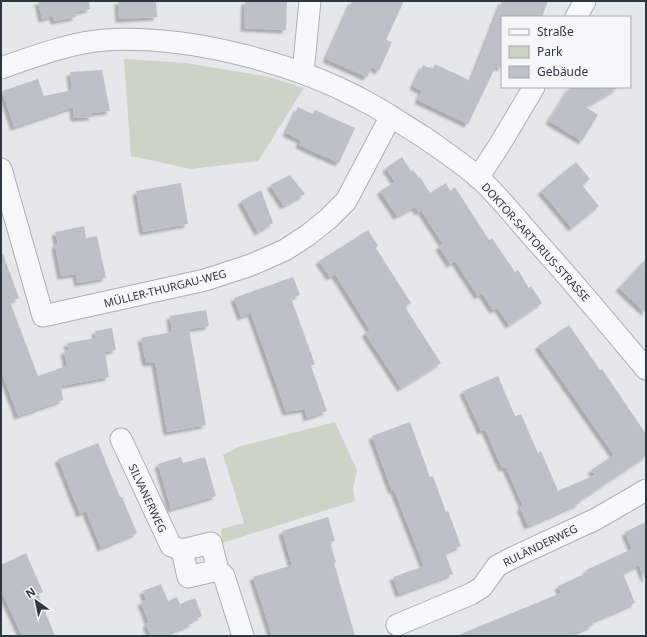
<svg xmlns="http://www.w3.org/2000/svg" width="647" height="637" font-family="'Noto Sans',sans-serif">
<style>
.green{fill:#cbd4c6}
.building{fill:#bcc1c7;filter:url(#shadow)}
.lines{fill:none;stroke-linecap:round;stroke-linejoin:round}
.minor-casing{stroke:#aaafb5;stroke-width:23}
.minor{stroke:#f7f8fa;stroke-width:21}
.labels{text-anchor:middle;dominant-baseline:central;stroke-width:3.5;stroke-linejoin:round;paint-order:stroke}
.street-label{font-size:11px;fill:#2d3742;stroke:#f4f6f8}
</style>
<defs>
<filter id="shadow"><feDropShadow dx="-3.5" dy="3.5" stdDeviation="1" flood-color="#0004"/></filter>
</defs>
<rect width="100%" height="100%" fill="#e5e8eb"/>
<path class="green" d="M124 59 186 63 269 77 304 88 258 161 191 169 131 156Z
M335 422 357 470 353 488 355 501 222 543 221 529 244 523 223 455 238 447Z"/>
<path class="building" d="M38 1H89L90 9 75 12 76 17 54 21 53 16 42 19Z
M118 1H156L157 17 119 19Z
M245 1H287L286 30 244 28Z
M352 1H404L386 40 392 42 379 71 372 67 367 77 326 59Z
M502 1H548L542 17H502V68L496 66 468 124 418 100 422 91 413 86 423 65 433 69 435 64 471 81Z
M102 70 110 111 92 113V117L74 118 73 107 14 127 2 91 38 79 44 96 72 90 70 72Z
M570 87H619L586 107 598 115 582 141 549 121Z
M298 107 313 114 315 110 355 128 339 163 299 145 301 140 286 133Z
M402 157 411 171 413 170 419 178 420 177 430 193 446 183 450 191 455 187 489 240 492 238 515 272 518 270 529 288 531 286 542 303 509 325 498 308 493 310 482 293 478 296 455 261 450 264 439 247 443 244 421 210 418 212 415 207 397 216 380 191 395 182 386 168Z
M576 162 590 179 582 185 599 206 572 228 541 191Z
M290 175 305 194 284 206 270 185Z
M181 183 188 224 143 232 136 191Z
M261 190 273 223 258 232 241 201Z
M84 226 86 238 97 236 106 278 78 283 76 274 61 276 55 245 58 244 55 232Z
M368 230 378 246 376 248 411 303 405 307 441 363 401 388 365 333 370 330 335 274 330 277 319 261Z
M3 254 19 298 10 302 38 376 67 366 64 351 69 350 67 343 96 338 95 331 112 328 116 350 105 352 109 377 61 386 63 400 18 416 1 370V255Z
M646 259V313L619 288Z
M293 277 300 295 291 298 315 364 311 366 327 411 307 418 305 409 286 412 251 313 241 317 234 298Z
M206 310 209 326 189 329 206 425 167 432 155 362 146 363 141 338 172 332 170 316Z
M569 325 600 370 602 369 646 434V456L579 501 580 503 528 526 520 507 523 506 506 467 502 468 485 429 481 431 463 391 498 376 515 416 521 414 538 453 541 451 558 491 595 475 591 470 614 455 538 346Z
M410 422 430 477 433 476 446 512 448 511 461 546 445 553 453 574 399 594 393 577 424 566 394 490 392 491 372 436Z
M98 443 120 497H122L137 533 101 548 86 511 80 514 58 459Z
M181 457 183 463 205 457 216 496 171 509 158 464Z
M328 517 335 541 330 542 336 562 334 563 355 636H272L253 577 292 565 282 531Z
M646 522V581L639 565 623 573 635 603 591 622 593 625 568 636H456L561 593 558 586 587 573 586 570 632 549 625 532Z
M26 553 43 592 38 594 55 636H22L1 590V565Z
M161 584 168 601 177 597 180 604 195 598 202 616 192 620 193 623 162 636H151L146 624 149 623 141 602 146 600 143 591Z"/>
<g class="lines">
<g class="minor-casing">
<path id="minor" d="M576 17 585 1
M1 68C32 57 73 42 105 40 185 35 289 61 359 98 381 109 401 123 422 136 441 149 460 162 478 177 500 197 518 221 538 243 575 284 610 326 646 369
M303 73 310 1
M1 169 43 316 205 280 251 265 285 250 308 235 328 219 346 201 391 116
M478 178 500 144 534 87
M121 439 171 546 182 550 211 543 218 570 188 577 182 550
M218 570 224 576 243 636
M397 625 471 594 482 587 497 566 512 558 596 519 646 490"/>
</g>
<use href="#minor" class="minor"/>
</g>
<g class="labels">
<g class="street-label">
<text transform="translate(536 242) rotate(48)">DOKTOR-SARTORIUS-STRASSE</text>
<text transform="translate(165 288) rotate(-14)">MÜLLER-THURGAU-WEG</text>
<text transform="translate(148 498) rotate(65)">SILVANERWEG</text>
<text transform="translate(540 545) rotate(-26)">RULÄNDERWEG</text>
</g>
</g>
<rect width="647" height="637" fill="none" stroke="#2d3742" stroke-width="4"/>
<rect x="501" y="16" width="130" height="72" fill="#f4f6f8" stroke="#a4aaaf"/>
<rect x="509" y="29" width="20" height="6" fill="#f7f8fa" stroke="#a4aaaf"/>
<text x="537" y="36" font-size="12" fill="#2d3742">Straße</text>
<rect x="509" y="46" width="20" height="12" fill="#cbd4c6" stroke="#a4aaaf"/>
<text x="537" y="56" font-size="12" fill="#2d3742">Park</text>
<rect x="509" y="66" width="20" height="12" fill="#bcc1c7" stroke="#a4aaaf"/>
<text x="537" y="76" font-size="12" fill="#2d3742">Gebäude</text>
<g transform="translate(36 601) rotate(327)" stroke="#f4f6f8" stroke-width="3" paint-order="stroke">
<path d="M0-3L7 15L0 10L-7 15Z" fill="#2d3742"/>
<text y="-6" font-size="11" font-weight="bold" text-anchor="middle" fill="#2d3742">N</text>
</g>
</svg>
